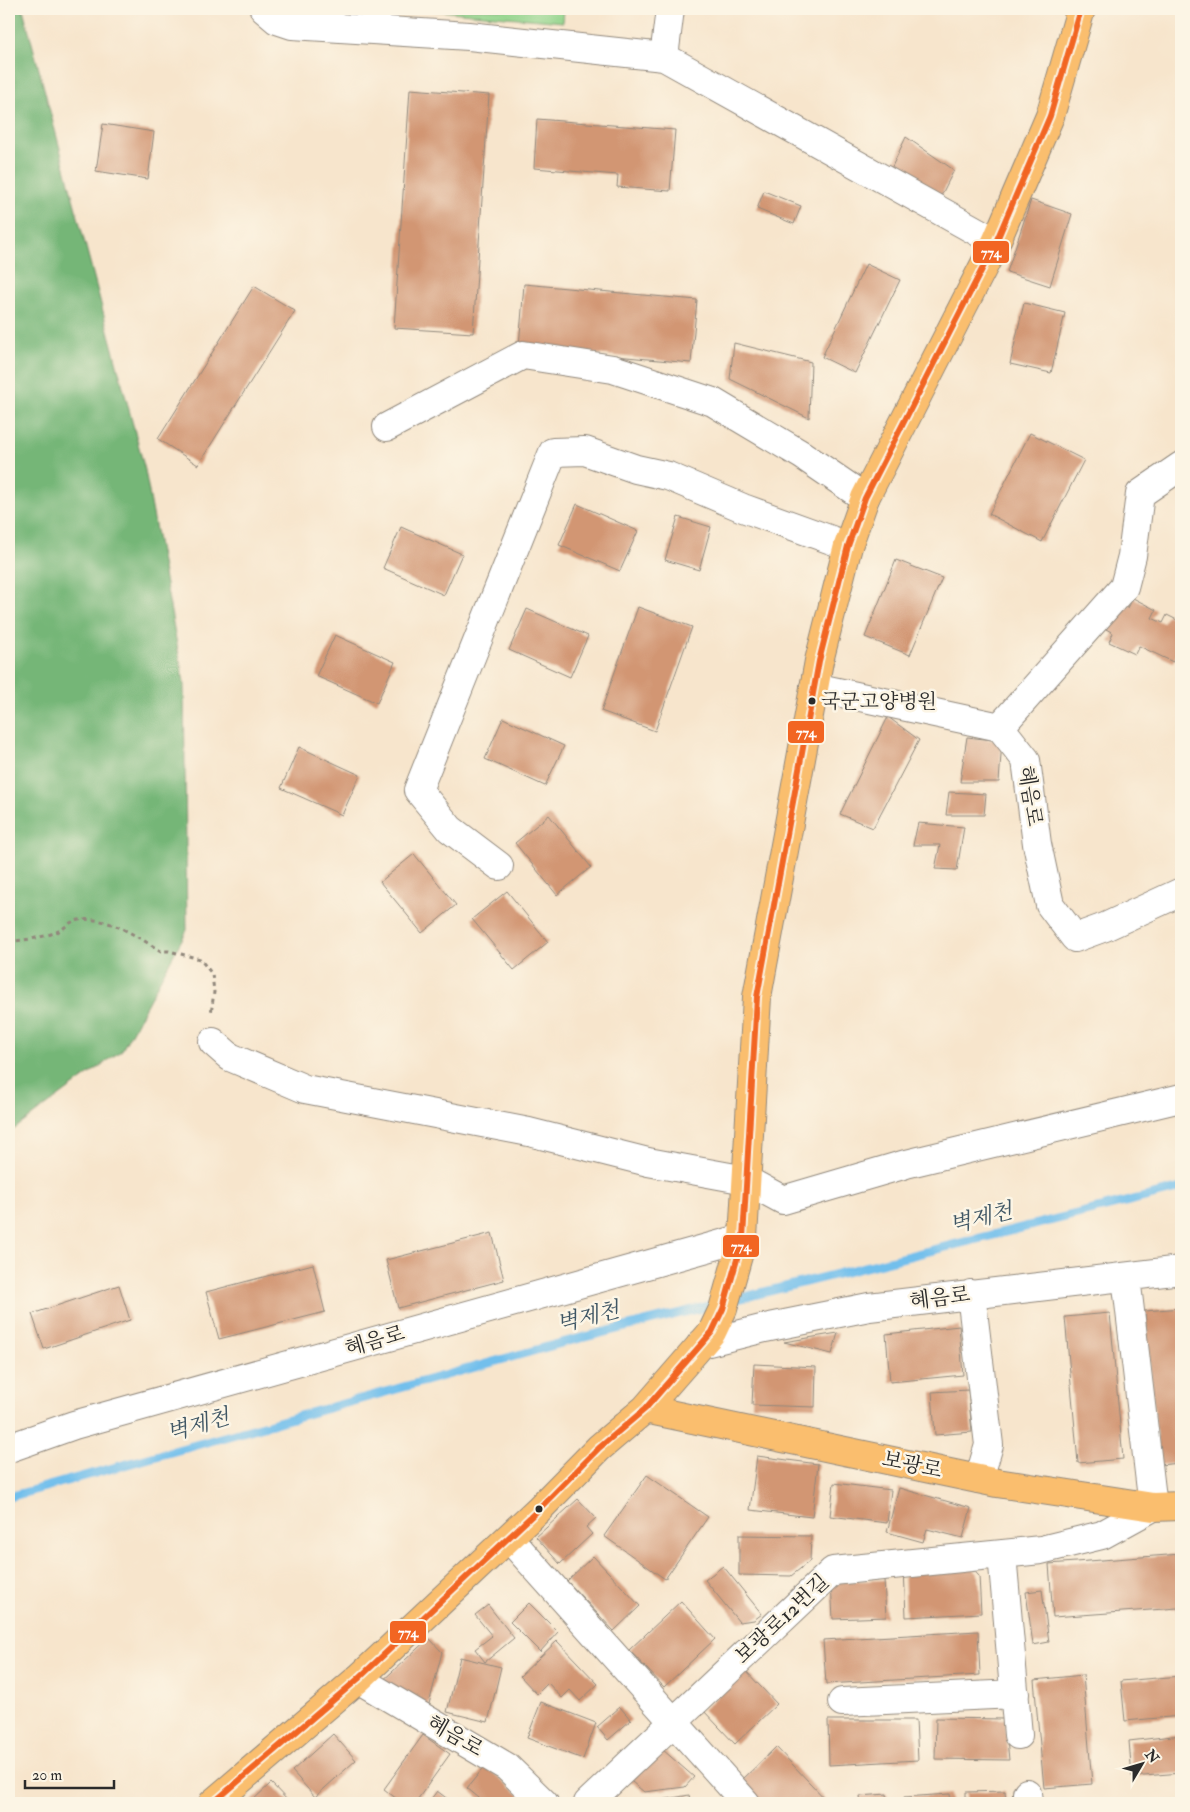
<svg xmlns="http://www.w3.org/2000/svg" width="1190" height="1812" font-family="'IM FELL Double Pica','Noto Serif KR',serif">
<style>
.green{fill:#92d48b;stroke:#5e805b}
.forest{fill:#75b677;stroke:#507051}
.lines{fill:none;stroke-linecap:round;stroke-linejoin:round}
.stream{stroke:#72bfec;stroke-width:9}
.building{fill:#d29673}
.minor-casing{stroke:#91887c;stroke-width:30}
.major-casing{stroke:#91887c;stroke-width:30}
.path{stroke:#91887c;stroke-width:3;stroke-dasharray:4 4;stroke-linecap:butt}
.minor{stroke:#fff;stroke-width:28}
.major{stroke:#fabe6e;stroke-width:28}
.bus-1-casing{stroke:#fcf5e5;stroke-width:10}
.bus-1{stroke:#f26522;stroke-width:6}
.bus-dot{fill:#2b2b2b;stroke:#fcf5e5;stroke-width:2}
.labels{text-anchor:middle;dominant-baseline:central;stroke-width:5;stroke-linejoin:round;paint-order:stroke}
.bus-label{font-size:20px;fill:#2b2b2b;stroke:#fcf5e5;text-anchor:start}
.street-label{font-size:21px;fill:#2b2b2b;stroke:#fcf5e5}
.water-label{font-size:22px;font-style:italic;fill:#405765;stroke:#fcf5e5}
.line-badge{stroke:#fcf5e5;stroke-width:2}
.badge-label{font-size:14px;text-anchor:middle;font-weight:bold;fill:#fff}
</style>
<rect width="100%" height="100%" fill="#fcf5e5"/>
<filter id="ink" filterUnits="userSpaceOnUse"><feTurbulence type="fractalNoise" baseFrequency=".02" numOctaves="2"/><feDisplacementMap in="SourceGraphic" scale="10" xChannelSelector="R" yChannelSelector="G"/><feConvolveMatrix kernelMatrix="1 2 1 2 8 2 1 2 1" color-interpolation-filters="sRGB"/></filter>
<filter id="wash" filterUnits="userSpaceOnUse"><feTurbulence type="fractalNoise" baseFrequency=".0096" numOctaves="4" result="noise"/><feDisplacementMap in="SourceGraphic" scale="20" xChannelSelector="R" yChannelSelector="G"/><feGaussianBlur stdDeviation="1.12" result="paint"/><feColorMatrix in="noise" values="0 0 0 0 0 0 0 0 0 0 0 0 0 0 0 0 0 1.4 0 .05"/><feComposite in="paint" operator="in"/></filter>
<g filter="url(#wash)">
<rect width="100%" height="100%" fill="#f7e5cc"/>
<path class="green" d="M416 9H564L563 22Z"/>
<path class="forest" d="M9 9H23L145 470 184 683 187 930 122 1050 9 1133Z"/>
<g class="lines">
<path class="stream" d="M9 1497 565 1342 1181 1188"/>
</g>
<g id="blocks">
<path class="building" d="M410 89 489 95 473 333 394 328Z
M537 119 675 130 670 191 617 187 618 175 534 168Z
M103 124 154 132 148 179 96 171Z
M906 137 954 170 940 198 889 173Z
M764 191 801 206 794 224 757 209Z
M1031 200 1072 214 1050 286 1007 272Z
M866 264 900 280 855 373 822 357Z
M524 284 697 300 691 363 519 347Z
M254 286 295 311 198 465 158 439Z
M1024 303 1065 313 1051 373 1010 364Z
M734 343 811 362 809 418 730 379Z
M1030 433 1084 460 1042 542 989 514Z
M577 504 638 531 620 571 559 545Z
M678 517 711 527 699 570 665 560Z
M401 527 462 554 444 595 383 568Z
M896 560 942 578 910 655 865 637Z
M1133 598 1156 610 1152 618 1163 623 1167 615 1181 622V645L1173 662 1139 646 1135 654 1109 642 1113 633 1106 629 1119 603 1128 608Z
M638 607 692 627 655 731 601 711Z
M527 609 588 636 570 677 509 650Z
M335 635 395 662 377 703 316 676Z
M888 717 919 740 873 828 840 814Z
M503 718 564 746 545 786 485 759Z
M967 737 1002 741 999 782H960Z
M299 747 360 775 342 815 281 788Z
M949 792 986 794 984 815H946Z
M549 815 591 867 557 895 515 843Z
M918 823 964 827 957 870 935 869 940 845H913Z
M414 854 456 905 422 933 380 882Z
M507 891 548 942 514 970 472 919Z
M492 1233 504 1280 398 1308 386 1260Z
M313 1264 325 1312 219 1339 206 1292Z
M119 1285 130 1320 44 1349 32 1314Z
M1181 1308V1463L1159 1465 1145 1311Z
M1110 1313 1123 1459 1078 1463 1065 1317Z
M959 1326 963 1375 890 1382 886 1334Z
M838 1333 832 1354 784 1342Z
M754 1364 816 1367 815 1407 752 1405Z
M968 1390 972 1432 935 1435 932 1392Z
M757 1456 818 1464 812 1517 750 1510Z
M647 1475 708 1517 665 1579 604 1536Z
M834 1483 891 1490 887 1523 830 1516Z
M899 1488 971 1508 963 1538 927 1529 923 1542 887 1532Z
M578 1499 596 1518 586 1527 592 1534 560 1564 536 1537Z
M739 1535 811 1536 810 1561 791 1576 739 1575Z
M1181 1554V1629H1180L1178 1608 1053 1617 1049 1564Z
M593 1556 640 1606 614 1631 567 1581Z
M967 1563 979 1576 981 1613 906 1617 904 1567Z
M723 1566 762 1614 754 1620 739 1622 705 1580Z
M884 1580 886 1617 833 1619 831 1582Z
M1042 1590 1049 1642 1033 1645 1026 1592Z
M681 1601 715 1639 664 1687 629 1650Z
M529 1603 558 1632 540 1652 510 1622Z
M488 1605 514 1638 485 1662 475 1649 492 1636 475 1615Z
M978 1631 980 1675 826 1684 823 1640Z
M429 1638 442 1652 428 1708 380 1683Z
M557 1641 598 1684 580 1701 570 1690 562 1698 548 1683 537 1694 520 1676Z
M460 1657 501 1667 488 1722 447 1712Z
M745 1670 777 1704 735 1744 703 1710Z
M1083 1675 1092 1784 1044 1788 1034 1680Z
M1181 1676V1716L1125 1721 1121 1681Z
M541 1702 596 1723 583 1759 527 1738Z
M620 1707 631 1720 608 1740 597 1727Z
M936 1718 1005 1719 1009 1760 935 1759Z
M828 1720H916L918 1760 829 1765Z
M333 1734 356 1760 315 1797 292 1771Z
M423 1735 450 1754 415 1803H402L384 1789Z
M1181 1735V1773L1132 1777 1129 1741Z
M655 1743 694 1777 685 1787 644 1792 626 1777Z
M776 1747 827 1801 824 1803H760L740 1782Z
M485 1766 529 1803H485L467 1788Z
M271 1783 290 1803H250Z
M437 1791 453 1803H428Z
M1005 1791 1006 1803H966V1792Z
M887 1794 888 1803H861L860 1796Z
M950 1794 951 1803H904V1797Z
M689 1795 691 1803H651V1802Z"/>
</g>
</g>
<g filter="url(#ink)">
<use href="#blocks" fill-opacity="0" stroke="#91887c" stroke-width="1"/>
<g class="lines">
<g class="minor-casing">
<path id="minor" d="M264 9 277 20 292 25 469 36 664 57 996 242
M664 57 670 9
M387 427 523 355 613 369 713 402 802 455 865 498
M814 687 1000 727 1026 760 1037 844 1050 905 1075 938 1105 927 1181 892
M1000 727 1124 587 1132 556 1140 494 1181 466
M499 866 450 829 418 790 553 452 585 451 636 469 668 476 743 508 848 546
M213 1042 230 1057 305 1089 529 1132 648 1162 746 1180 783 1200 906 1164 1181 1098
M971 1294 989 1445 979 1479
M701 1344 765 1328 869 1307 1181 1270
M9 1448 74 1425 743 1238
M509 1538 746 1803
M1002 1554 1018 1735
M358 1679 507 1767 544 1803
M842 1702 1015 1694
M1027 1793 1028 1803
M588 1803 833 1571 1041 1550 1102 1535 1153 1507 1126 1277"/>
</g>
<g class="major-casing">
<path id="major" d="M645 1409 997 1483 1153 1507 1181 1506
M213 1803 358 1679 538 1510 599 1448 645 1409 712 1332 723 1309 743 1238 757 997 819 661 848 546 865 498 996 242 1050 116 1081 9"/>
</g>
<path class="path" d="M9 941C23 941 45 937 59 931 64 929 69 922 75 921 105 913 137 937 161 951H169L200 959 212 974 214 992 211 1014"/>
<use href="#minor" class="minor"/>
<use href="#major" class="major"/>
<g class="bus-1-casing">
<path id="bus-1" d="M213 1803 358 1679 538 1510 599 1448 645 1409 712 1332 723 1309 743 1238 757 997 819 661 848 546 865 498 996 242 1050 116 1081 9"/>
</g>
<use href="#bus-1" class="bus-1"/>
</g>
</g>
<g class="bus-dot">
<circle cx="812" cy="701" r="4.5"/>
<circle cx="539" cy="1509" r="4.5"/>
</g>
<g class="labels">
<g class="bus-label">
<text x="821" y="701">국군고양병원</text>
</g>
<g class="street-label">
<text transform="translate(1030 796) rotate(81)">혜음로</text>
<text transform="translate(940 1298) rotate(-7)">혜음로</text>
<text transform="translate(375 1341) rotate(-16)">혜음로</text>
<text transform="translate(912 1465) rotate(12)">보광로</text>
<text transform="translate(782 1619) rotate(-43)">보광로12번길</text>
<text transform="translate(455 1736) rotate(30)">혜음로</text>
</g>
<g class="water-label">
<text transform="translate(981 1218) rotate(-14)">벽제천</text>
<text transform="translate(588 1317) rotate(-14)">벽제천</text>
<text transform="translate(198 1425) rotate(-16)">벽제천</text>
</g>
</g>
<g class="line-badge">
<rect x="972" y="240" width="38" height="24" rx="5" fill="#f26522"/>
<rect x="787" y="720" width="38" height="24" rx="5" fill="#f26522"/>
<rect x="722" y="1234" width="38" height="24" rx="5" fill="#f26522"/>
<rect x="389" y="1620" width="38" height="24" rx="5" fill="#f26522"/>
</g>
<g class="badge-label">
<text x="991" y="257">774</text>
<text x="806" y="737">774</text>
<text x="741" y="1251">774</text>
<text x="408" y="1637">774</text>
</g>
<rect width="1190" height="1812" fill="none" stroke="#fcf5e5" stroke-width="30"/>
<g transform="translate(1142 1764) rotate(52)" stroke="#fcf5e5" stroke-width="4" paint-order="stroke">
<path d="M0-4L9 19L0 12L-9 19Z" fill="#2b2b2b"/>
<text y="-8" font-size="14" font-weight="bold" text-anchor="middle" fill="#2b2b2b">N</text>
</g>
<path d="M25 1780v8h89v-8" fill="none" stroke="#2b2b2b" stroke-width="2.5"/>
<text x="32" y="1780" font-size="15" fill="#2b2b2b" stroke="#fcf5e5" stroke-width="4" paint-order="stroke">20 m</text>
</svg>
